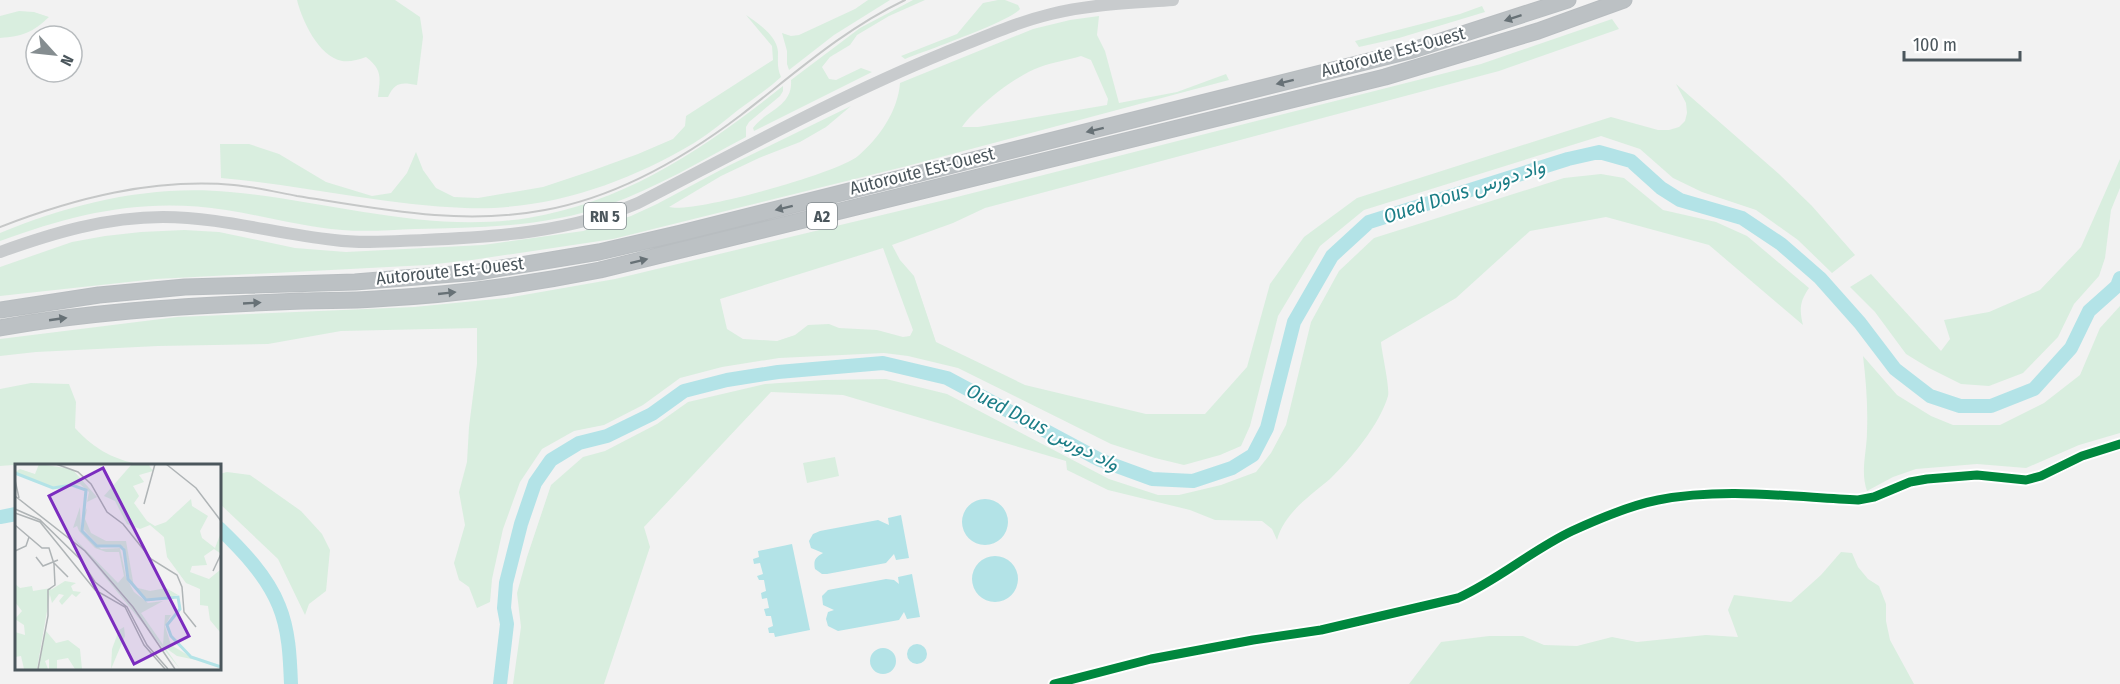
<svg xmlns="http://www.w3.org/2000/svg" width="2120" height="684" font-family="'Fira Sans Condensed',Vazirmatn,sans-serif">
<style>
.green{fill:#d9eedf;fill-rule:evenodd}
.water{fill:#b3e3e7}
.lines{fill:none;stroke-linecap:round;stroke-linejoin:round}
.river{stroke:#b3e3e7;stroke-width:14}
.highway-casing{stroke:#b8bdc0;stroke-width:17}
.secondary{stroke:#cacdcf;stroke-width:12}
.primary{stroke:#c8cbcd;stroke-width:12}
.highway{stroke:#bcc1c4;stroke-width:15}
.rail{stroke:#c6c8c8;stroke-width:2}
.cycleway-casing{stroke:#fff;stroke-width:13}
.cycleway{stroke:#00873e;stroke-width:9}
.oneway{fill:#677176}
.labels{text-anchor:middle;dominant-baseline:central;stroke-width:4.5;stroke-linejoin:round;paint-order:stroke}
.shield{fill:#fff;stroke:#81898d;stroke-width:1.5}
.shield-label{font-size:16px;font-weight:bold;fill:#4b565c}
.street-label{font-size:18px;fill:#4b565c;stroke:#fff}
.water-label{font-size:20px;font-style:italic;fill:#1c7e87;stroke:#fff}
.inset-river{fill:none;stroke:#b3e3e7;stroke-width:3}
.inset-road{fill:none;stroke:#afb4b6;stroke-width:1.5}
.view{fill:#7b2cbf;fill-opacity:0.15;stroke:#7b2cbf;stroke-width:3}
.inset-edge{fill:none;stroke:#4b565c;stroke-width:3}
</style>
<rect width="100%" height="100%" fill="#f2f2f2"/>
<path class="green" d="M297 0H395L420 17 423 37 417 85C401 82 395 82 388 97H378C380 78 383 70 366 57 358 60 350 62 342 61 318 56 302 20 297 0Z
M868 0H890L834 35 789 70 787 64V51L782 33 791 36 799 35 855 9Z
M913 0H925L889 16 857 35 850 45 830 57 822 67 829 79 836 80 861 68 872 72 754 131 753 128C766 110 793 107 791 80L860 28Z
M998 0H1005L1018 5 1020 9C1011 21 925 51 905 59L901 56 957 34 983 3Z
M1482 6 1485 12 1399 38 1359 47 1355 41 1460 14Z
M19 11 34 12 49 17C32 33 23 36 0 38V16Z
M746 15C759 24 777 36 778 52 778 62 777 68 781 77 768 89 753 99 738 110 724 121 710 133 694 143 625 184 547 211 465 208 383 205 303 185 221 178L220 144H249L279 154 326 182 372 196 391 193 407 173 416 152 423 170 436 188 454 197 478 198 543 187 591 171 638 154 673 139 685 126 686 116 773 60 772 46Z
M1099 16 1097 35 1105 51 1119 103 1177 92 1226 74 1229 80 911 165 613 239 472 260 427 265 156 279 0 296V267L72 242 105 236 141 232 184 230 219 232 295 248 346 252 483 245 583 231 631 216 657 204 728 166 851 106 826 127 800 142 759 158 721 176 669 207C693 214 838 173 858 156 879 138 898 111 900 83L1033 29 1070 20ZM1081 56 1091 60 1108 99 1107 105 978 127H962C977 106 1015 76 1040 67 1053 62 1068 60 1081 56Z
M1612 19 1619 29 1499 71 985 208 953 223 892 245 900 260 914 276 936 342 1025 385 1146 414H1205L1247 367 1270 284 1304 237 1357 198 1611 117 1658 130H1669L1679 127 1685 121 1687 113 1686 103 1676 84 1779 174 1812 206 1855 255 1832 273 1798 240 1756 210 1702 192 1673 178 1640 149 1601 136 1364 210 1320 246 1278 316 1250 426 1241 446 1220 455 1184 465 1155 458 1111 444 958 368 908 356 884 353 779 358 722 367 680 378 643 405 604 425 574 431 542 449 520 482 503 529 492 579 490 602 477 608 469 587 459 580 454 563 465 525 459 492 467 462 469 427 477 364V328L341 331 268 344 158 346 36 352 0 356V339L177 317 414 307 506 298 615 279 949 199 1481 64ZM883 248 913 330 910 336 903 337 877 330 839 328 829 324 808 325 795 335 777 341 743 339 727 329 720 299Z
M783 86V91L780 96 749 122 746 127V137C701 161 656 188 608 205 546 227 479 228 415 229 391 230 366 232 342 230 303 227 265 216 226 210 145 197 76 213 0 241V233C71 203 153 184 230 192 329 201 427 234 528 218 628 201 705 148 783 86Z
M2120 159V188L2111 210 2105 258 2099 276 2074 304 2058 337 2023 373 1989 386 1961 384 1929 368 1906 354 1875 312 1850 287 1871 274 1941 351 1950 339 1944 320 1989 312 2040 290 2081 247Z
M1601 174 1624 178 1663 210 1716 222 1747 236 1809 288C1800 301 1799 309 1803 325L1709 245 1606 217 1530 231 1456 298 1381 342C1382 354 1390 387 1388 396 1380 424 1351 459 1330 479 1309 497 1285 512 1277 540L1272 529 1262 521 1215 520 1190 510 1108 490 1067 470 1066 461 843 395 771 392 644 527 650 547 604 684H513L521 627 517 593 527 557 551 485 583 457 605 451 657 424 688 402 765 384 824 380 886 379 947 394 1109 479 1158 495H1179L1221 485 1256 472 1271 453 1286 425 1311 322 1339 271 1374 238 1564 178Z
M2120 306V433L2079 445 2026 468 1977 464 1916 469 1893 477 1867 491C1860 471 1867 452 1867 431 1868 406 1866 381 1863 356L1897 395 1931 416 1953 425H2000L2044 403 2080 375 2100 328Z
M31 383 69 384 76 402 75 428C95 450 116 461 145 465H16V468L13 465 0 466V389Z
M835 457 839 476 807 483 803 463Z
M227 472 250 475 301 511 322 534 330 550 326 591 309 604 305 615 278 559 219 503V474Z
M1841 552 1852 553 1858 567 1868 579 1879 586 1886 604V621L1890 640 1914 684H1409L1441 642 1489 636H1523L1544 645 1577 646 1612 637 1637 642 1706 635 1738 637 1728 610 1734 595 1791 602 1821 575Z"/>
<path class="water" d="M962 522a23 23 0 1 1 46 0a23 23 0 1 1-46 0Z
M901 515 909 558 896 560 894 554 886 563 827 574H822L815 569C813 560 816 557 823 553L811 548 809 541 813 534 820 531 878 520 889 525 888 518Z
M792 544 810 630 775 637 774 633H769L768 628 773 626 771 616H766L764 609 769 608 767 598 762 599 761 593 766 591 764 580H759L757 576 763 574 760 563 754 564 753 559 759 557 758 551Z
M972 579a23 23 0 1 1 46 0a23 23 0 1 1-46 0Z
M912 574 920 617 907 619 904 612 899 620 838 631 828 626 826 619 828 612 834 610 823 605 822 596 828 590 886 579 894 580 899 584 898 577Z
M907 654a10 10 0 1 1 20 0a10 10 0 1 1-20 0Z
M870 661a13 13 0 1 1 26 0a13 13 0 1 1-26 0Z"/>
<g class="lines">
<path class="river" d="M0 517 16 514
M219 528C242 550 267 576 279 606 289 630 290 658 291 684
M500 684 507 624 504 608 506 583 521 524 535 483 551 460 579 443 607 436 652 414 684 391 727 380 778 372 883 363 947 378 1100 460 1152 479 1193 481 1232 468 1253 455 1267 428 1294 322 1332 256 1369 222 1568 159 1599 152 1631 161 1661 188 1680 200 1742 218 1781 244 1820 278 1860 323 1895 369 1930 396 1960 406H1991L2034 389 2071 348 2089 311 2117 286 2120 278"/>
<g class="highway-casing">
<path id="highway" d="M0 310 99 295 185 287 355 282 478 272 599 252 681 233 1413 50 1568 0
M0 328C99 310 202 305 302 301 327 300 351 301 375 299 451 295 525 285 600 270L1385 77 1538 31 1624 0"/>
</g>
<path class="secondary" d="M1054 684 1151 659 1253 640 1321 630 1458 598C1498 580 1532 550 1572 531 1596 520 1632 505 1658 500 1723 487 1793 497 1858 500L1874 497 1910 482 1927 479 1977 475 2026 480 2041 476 2082 456 2120 444"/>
<path class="primary" d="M0 252C53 233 106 217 163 217 221 217 276 234 334 240 364 244 395 241 424 240 497 237 570 232 638 203 739 151 839 96 944 53 979 39 1014 23 1051 14 1091 4 1132 3 1173 0"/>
<use href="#highway" class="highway"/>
<path class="rail" d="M0 227C75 198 153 178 234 185 255 187 276 192 297 196 380 209 461 226 545 210 617 197 683 159 741 115 794 74 844 29 905 0"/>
<g class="cycleway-casing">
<path id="cycleway" d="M1054 684 1151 659 1253 640 1321 630 1458 598C1498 580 1532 550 1572 531 1596 520 1632 505 1658 500 1723 487 1793 497 1858 500L1874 497 1910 482 1927 479 1977 475 2026 480 2041 476 2082 456 2120 444"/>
</g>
<use href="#cycleway" class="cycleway"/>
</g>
<defs><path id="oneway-solid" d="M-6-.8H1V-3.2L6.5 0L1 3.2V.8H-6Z" transform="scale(1.5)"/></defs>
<g class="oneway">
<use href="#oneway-solid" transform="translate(1513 18) rotate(162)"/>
<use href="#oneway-solid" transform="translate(1285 82) rotate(166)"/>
<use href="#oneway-solid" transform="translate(1095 130) rotate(166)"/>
<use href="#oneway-solid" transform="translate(784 208) rotate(166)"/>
<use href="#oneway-solid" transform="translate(639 261) rotate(-14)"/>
<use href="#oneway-solid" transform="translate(447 293) rotate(-6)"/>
<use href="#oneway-solid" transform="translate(252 303) rotate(-3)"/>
<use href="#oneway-solid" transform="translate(58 319) rotate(-8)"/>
</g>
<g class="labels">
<g class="shield">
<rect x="584" y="203" width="42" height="26" rx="4.5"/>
<rect x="807" y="203" width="30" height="26" rx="4.5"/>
</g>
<g class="shield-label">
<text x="605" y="216">RN 5</text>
<text x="822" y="216">A2</text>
</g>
<g class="street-label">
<text transform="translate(1393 52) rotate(-15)">Autoroute Est-Ouest</text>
<text transform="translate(922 171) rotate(-14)">Autoroute Est-Ouest</text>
<text transform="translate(450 271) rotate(-6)">Autoroute Est-Ouest</text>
</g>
<g class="water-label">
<text transform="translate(1464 191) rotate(-18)">Oued Dous واد دورس</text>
<text transform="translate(1043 427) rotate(27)">Oued Dous واد دورس</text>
</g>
</g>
<g transform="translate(15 464)">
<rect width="206" height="206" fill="#f2f2f2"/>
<path d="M24 0 57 5 82 33 72 38 74 28 65 20 38 23 0 8 5 5 20 10ZM117 0H133L138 7 124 11 129 18 118 22 124 32 119 39 132 57 140 62 151 58 176 35 177 42 193 52 185 67 187 74 200 84 205 71V89L199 85 189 92 192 101 177 102 175 108 194 115 205 106V168L195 156 193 142 185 141V125L171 119 152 93 149 73 135 61 125 65 112 60 100 37 89 32ZM65 43 66 68 86 85 105 84 111 113 119 128 133 139 148 137 126 149 165 205 56 71 103 119 109 112 104 88H91L80 84 64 67 62 62 58 64ZM72 44 70 55 76 69 91 77H111L119 123 135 127 151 124 163 131 136 137 123 129 114 114 109 83 83 81 69 66 68 52ZM50 117 61 119 56 122 58 127 66 128 61 133 57 130 47 141 44 137 49 131 44 130 37 139 34 127ZM0 120 5 124 17 122 18 127 36 124 22 205H9L6 192 0 193V168L10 171 9 161 0 155 7 147 0 138ZM150 151H156L150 162 156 181 181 196 162 192 148 182ZM109 163 110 172 96 205 97 185 104 166ZM31 167 41 179 53 176 65 185 67 205H60L53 194 42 196V205H34V195L30 197 33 205H23Z" fill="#d9eedf"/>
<path class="inset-river" d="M0 9 38 24 57 21 71 26 67 67 82 82H105L109 86 113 115 131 136 163 133 165 145 152 161 156 172 176 193 206 203"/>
<path class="inset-road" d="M41 0 63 8 76 20 92 48 108 60 136 95 162 111 167 123 169 148 181 163M151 0 181 24 206 57M0 16 4 34M0 32 70 87 118 143 160 205M129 40 140 0M0 45 25 56 65 95 80 118 112 143 132 181 153 205M0 49 25 58 80 126 110 143 129 181 150 205M0 61 27 84H34L39 100 40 121 33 126V152L23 205M0 87 11 82 14 73M21 93 28 102 43 96M39 99 53 113M198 107 206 90"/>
<path class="view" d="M88 4 174 172 119 200 34 32Z"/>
<rect width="206" height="206" class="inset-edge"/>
</g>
<g transform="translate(54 54) rotate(117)"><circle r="28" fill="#ffffff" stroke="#b7bbbe" stroke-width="1.5"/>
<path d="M0-4.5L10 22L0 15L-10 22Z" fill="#858d90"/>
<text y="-9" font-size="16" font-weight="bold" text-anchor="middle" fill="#4b565c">N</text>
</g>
<path d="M1904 51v9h116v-9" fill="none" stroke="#4b565c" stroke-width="3"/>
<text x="1913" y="51" font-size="18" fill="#4b565c" stroke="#ffffff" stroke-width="4.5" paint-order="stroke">100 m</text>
</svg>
